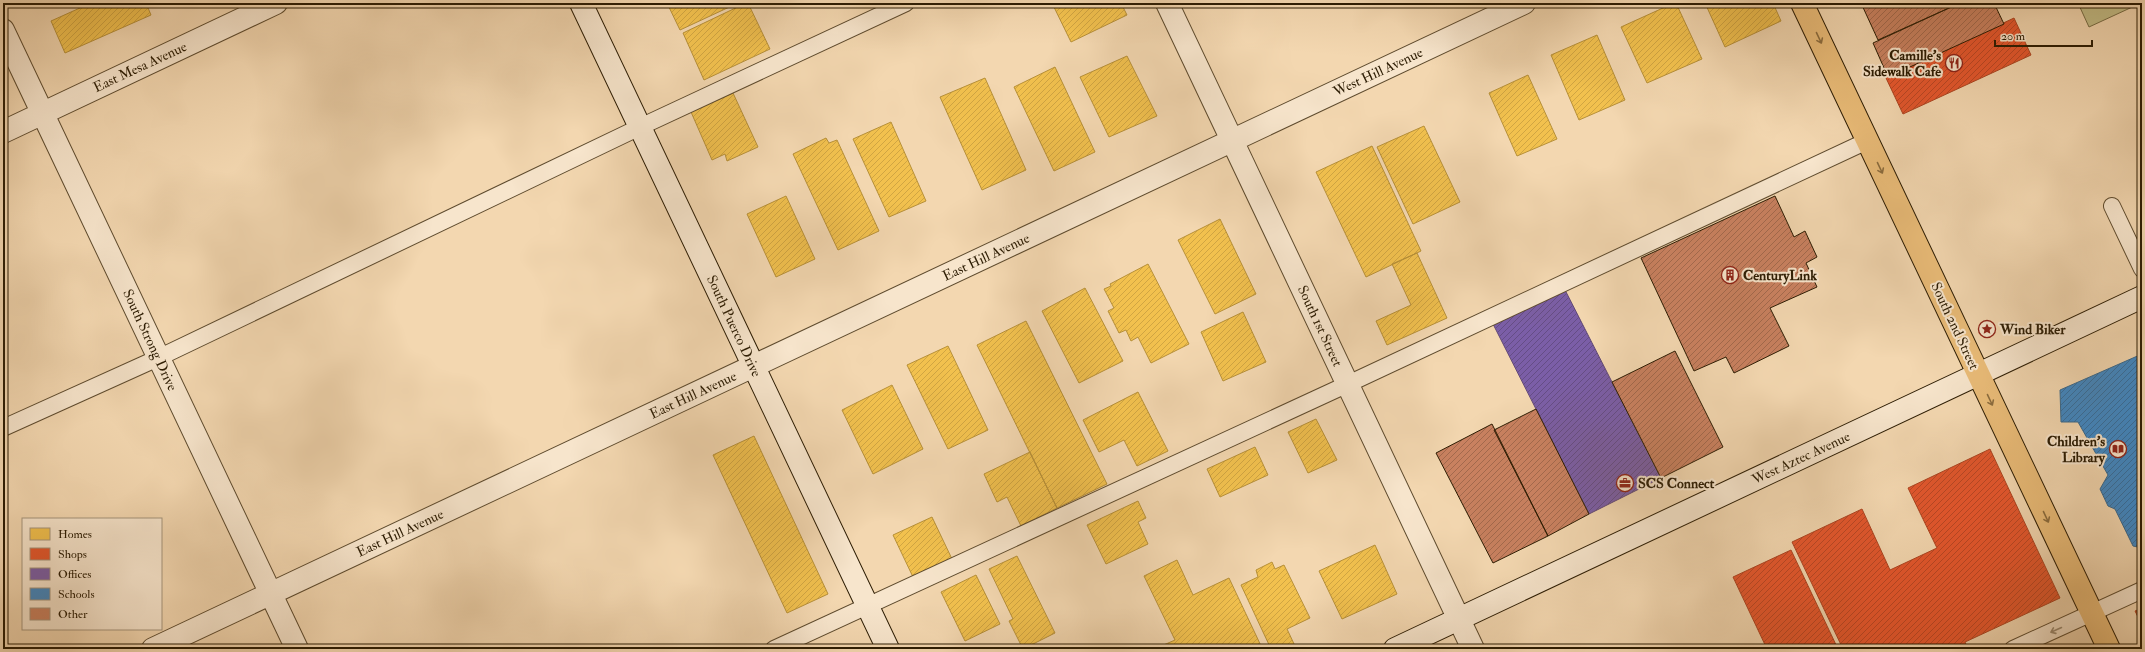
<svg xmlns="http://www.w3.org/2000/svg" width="2145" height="652" font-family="'IM FELL Double Pica',serif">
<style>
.park{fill:#c2bc86;stroke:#776c44}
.homes{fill:url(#homes-hatch);stroke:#b79038}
.shops{fill:url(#shops-hatch);stroke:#ad4521}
.offices{fill:url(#offices-hatch);stroke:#634a76}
.schools{fill:url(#schools-hatch);stroke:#39688b}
.building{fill:url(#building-hatch);stroke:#2c1c03}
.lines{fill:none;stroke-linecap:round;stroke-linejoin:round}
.lane-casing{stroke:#5e4b2e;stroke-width:18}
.street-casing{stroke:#5e4b2e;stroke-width:24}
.secondary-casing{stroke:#2c1c03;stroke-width:24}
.primary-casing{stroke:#2c1c03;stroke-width:24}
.lane{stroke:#f7e5cc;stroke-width:16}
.street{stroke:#f7e5cc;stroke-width:22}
.secondary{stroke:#f7e5cc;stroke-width:22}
.primary{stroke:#eabc78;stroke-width:22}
.oneway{stroke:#8b6c3e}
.oneway2{stroke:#9c8b72}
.labels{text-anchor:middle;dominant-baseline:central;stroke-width:4;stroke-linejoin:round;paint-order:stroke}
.poi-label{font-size:14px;font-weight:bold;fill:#2c1c03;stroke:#f7e5cc;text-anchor:start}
.street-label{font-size:14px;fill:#2c1c03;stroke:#f7e5cc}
</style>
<defs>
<pattern id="homes-hatch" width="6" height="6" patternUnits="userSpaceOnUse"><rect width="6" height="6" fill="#f2c14e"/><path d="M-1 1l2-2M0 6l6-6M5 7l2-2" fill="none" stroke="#d0a542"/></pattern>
<pattern id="shops-hatch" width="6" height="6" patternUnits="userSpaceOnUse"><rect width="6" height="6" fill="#e4572e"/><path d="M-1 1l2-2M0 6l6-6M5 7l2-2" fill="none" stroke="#b94725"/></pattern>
<pattern id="offices-hatch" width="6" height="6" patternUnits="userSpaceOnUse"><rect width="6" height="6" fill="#7b5ea7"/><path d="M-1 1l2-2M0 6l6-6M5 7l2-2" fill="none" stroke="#654d86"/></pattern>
<pattern id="schools-hatch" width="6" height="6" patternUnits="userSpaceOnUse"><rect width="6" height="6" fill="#3f88c5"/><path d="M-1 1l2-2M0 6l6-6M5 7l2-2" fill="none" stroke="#356e9e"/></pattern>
<pattern id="building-hatch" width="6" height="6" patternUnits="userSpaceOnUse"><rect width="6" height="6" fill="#c98160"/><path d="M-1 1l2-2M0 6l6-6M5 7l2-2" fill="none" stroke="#a3694d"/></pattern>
</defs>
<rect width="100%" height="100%" fill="#f3d7b0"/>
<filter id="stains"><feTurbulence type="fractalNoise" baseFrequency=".005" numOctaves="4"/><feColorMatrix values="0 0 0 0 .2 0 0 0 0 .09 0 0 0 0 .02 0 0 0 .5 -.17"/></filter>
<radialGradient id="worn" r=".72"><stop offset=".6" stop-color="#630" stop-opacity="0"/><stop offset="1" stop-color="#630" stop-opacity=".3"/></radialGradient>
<path class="park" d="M2078 3H2141L2089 27Z"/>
<path class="homes" d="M91 3H146L151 15 65 53 51 21Z
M667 3H738L680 30Z
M746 3H748L770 49 704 80 683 33Z
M1052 3H1121L1127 15 1071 42Z
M1674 3H1676L1702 59 1647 83 1621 27Z
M1705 3H1773L1781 21 1725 47Z
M1597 35 1625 100 1579 120 1551 55Z
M1127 56 1157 116 1109 137 1080 77Z
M1055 67 1095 152 1054 171 1014 87Z
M1528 75 1557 139 1517 156 1489 93Z
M985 78 1026 170 982 190 940 97Z
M733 93 758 147 727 161 725 154 712 160 691 112Z
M891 122 926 201 889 217 853 139Z
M1424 126 1460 202 1413 224 1377 147Z
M826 138 829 143 837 140 879 231 838 250 793 154Z
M1372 146 1421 251 1366 277 1316 172Z
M786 196 815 259 776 277 747 214Z
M1220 219 1256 294 1215 314 1178 240Z
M1417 253 1447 318 1387 345 1376 321 1411 305 1392 264Z
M1148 264 1189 344 1151 363 1138 337 1131 341 1126 330 1119 333 1108 311 1114 308 1104 289 1111 286 1110 284Z
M1085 288 1123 361 1079 383 1042 311Z
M1243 312 1266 362 1223 381 1201 332Z
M1026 321 1107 484 1057 508 977 345Z
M948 346 988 430 948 449 907 365Z
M892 385 923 449 873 474 842 410Z
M1138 392 1168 451 1137 466 1124 440 1099 452 1083 420Z
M1316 419 1337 460 1308 473 1288 432Z
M754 436 828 594 787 613 713 455Z
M1255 447 1268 475 1220 497 1207 469Z
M1030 452 1057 508 1021 526 1007 497 997 502 984 474Z
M1138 501 1146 518 1138 522 1148 544 1106 564 1087 525Z
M932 517 952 559 913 577 893 535Z
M1375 545 1397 594 1342 619 1319 571Z
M1017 556 1055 633 1023 649 1009 621 1013 619 989 569Z
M1177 560 1193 595 1229 578 1262 648 1159 649V647L1175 640 1144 576Z
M1272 562 1275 569 1284 565 1310 618 1287 629 1295 646 1288 649H1271L1241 585 1258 577 1256 570Z
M976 575 1000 624 965 641 941 592Z"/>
<path class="shops" d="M2014 18 2031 55 1903 114 1886 78Z
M1990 449 2060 598 1965 642 1968 649H1843L1792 542 1862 509 1890 570 1937 548 1908 488Z
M1791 550 1838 649H1767L1733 577Z
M2142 608V625L2135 611Z"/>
<path class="offices" d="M1563 286 1661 478 1589 514 1492 322Z"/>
<path class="schools" d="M2142 354V548L2133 546 2115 509 2108 506 2100 489 2108 475 2078 422H2061L2060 390Z"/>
<path class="building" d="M1861 3H1960L1878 40Z
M1960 3H1994L2004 24 1888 77 1873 43Z
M1775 196 1794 237 1805 231 1817 257 1806 263 1817 287 1770 308 1789 346 1734 373 1726 357 1694 371 1641 258Z
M1675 351 1723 447 1661 478 1612 382Z
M1536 409 1589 514 1548 536 1494 430Z
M1492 424 1548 536 1493 563 1436 453Z"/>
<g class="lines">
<g class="lane-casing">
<path id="lane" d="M2112 206 2142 269
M3 428 158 358 640 127 906 3
M774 649 1348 384 1867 141
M2013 649 2142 590"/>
</g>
<g class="street-casing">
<path id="street" d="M1167 3 1473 649
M3 30 297 649
M3 132 276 3
M153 649 1524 3"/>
</g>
<g class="secondary-casing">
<path id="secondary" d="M581 3 888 649
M1395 649 2142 297"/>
</g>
<g class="primary-casing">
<path id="primary" d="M1802 3 2109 649"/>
</g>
<use href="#lane" class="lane"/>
<use href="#street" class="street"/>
<use href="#secondary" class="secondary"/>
<use href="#primary" class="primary"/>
</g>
<defs><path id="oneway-shaft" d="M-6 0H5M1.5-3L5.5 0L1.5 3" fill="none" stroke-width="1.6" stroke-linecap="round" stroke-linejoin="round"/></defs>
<g class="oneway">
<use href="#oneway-shaft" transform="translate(1819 38) rotate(65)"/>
<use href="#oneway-shaft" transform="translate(1880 168) rotate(65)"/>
<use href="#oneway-shaft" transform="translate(1990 400) rotate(65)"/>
<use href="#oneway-shaft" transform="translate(2046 517) rotate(65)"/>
</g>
<use class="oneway2" href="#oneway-shaft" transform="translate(2056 630) rotate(156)"/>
<defs>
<g id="restaurant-ring" transform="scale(0.9)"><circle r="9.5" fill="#f7e5cc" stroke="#8f2418" stroke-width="1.5"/><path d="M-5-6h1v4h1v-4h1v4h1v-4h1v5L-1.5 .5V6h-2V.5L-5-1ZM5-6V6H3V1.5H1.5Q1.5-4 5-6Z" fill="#8f2418"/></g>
<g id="building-ring" transform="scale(0.9)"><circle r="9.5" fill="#f7e5cc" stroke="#8f2418" stroke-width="1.5"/><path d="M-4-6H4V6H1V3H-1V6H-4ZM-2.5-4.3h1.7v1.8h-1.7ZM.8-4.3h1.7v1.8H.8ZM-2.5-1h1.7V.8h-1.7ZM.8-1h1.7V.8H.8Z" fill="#8f2418"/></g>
<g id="sight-ring" transform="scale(0.9)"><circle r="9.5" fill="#f7e5cc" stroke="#8f2418" stroke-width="1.5"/><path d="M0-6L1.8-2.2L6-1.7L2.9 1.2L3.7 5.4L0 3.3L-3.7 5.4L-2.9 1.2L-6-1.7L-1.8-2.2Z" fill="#8f2418"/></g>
<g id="library-ring" transform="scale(0.9)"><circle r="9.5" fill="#f7e5cc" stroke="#8f2418" stroke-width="1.5"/><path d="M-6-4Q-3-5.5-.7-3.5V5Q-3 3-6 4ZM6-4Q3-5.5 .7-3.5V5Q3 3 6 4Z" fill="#8f2418"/></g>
<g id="office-ring" transform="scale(0.9)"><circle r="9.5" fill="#f7e5cc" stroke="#8f2418" stroke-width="1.5"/><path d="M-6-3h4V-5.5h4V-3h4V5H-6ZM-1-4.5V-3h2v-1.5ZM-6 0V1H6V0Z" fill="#8f2418"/></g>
</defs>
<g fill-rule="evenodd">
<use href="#restaurant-ring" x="1954" y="63"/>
<use href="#building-ring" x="1730" y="275"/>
<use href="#sight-ring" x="1987" y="329"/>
<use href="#library-ring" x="2118" y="449"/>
<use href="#office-ring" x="1625" y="483"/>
</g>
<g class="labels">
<g class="poi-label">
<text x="1941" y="55" text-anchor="end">Camille's<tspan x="1941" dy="16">Sidewalk Cafe</tspan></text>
<text x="1743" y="275">CenturyLink</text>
<text x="2000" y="329">Wind Biker</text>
<text x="2105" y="441" text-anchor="end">Children's<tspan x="2105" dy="16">Library</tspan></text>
<text x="1638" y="483">SCS Connect</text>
</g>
<g class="street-label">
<text transform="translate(140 67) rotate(-25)">East Mesa Avenue</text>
<text transform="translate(1378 72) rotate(-25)">West Hill Avenue</text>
<text transform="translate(986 257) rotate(-25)">East Hill Avenue</text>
<text transform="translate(734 326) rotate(65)">South Puerco Drive</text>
<text transform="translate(1320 326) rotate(65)">South 1st Street</text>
<text transform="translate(1955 326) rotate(65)">South 2nd Street</text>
<text transform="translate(150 340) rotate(65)">South Strong Drive</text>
<text transform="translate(693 395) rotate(-25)">East Hill Avenue</text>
<text transform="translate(1801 458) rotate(-25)">West Aztec Avenue</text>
<text transform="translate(400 533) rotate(-25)">East Hill Avenue</text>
</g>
</g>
<rect width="2145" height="652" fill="none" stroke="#f3d7b0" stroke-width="16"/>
<rect x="4" y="4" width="2137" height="644" fill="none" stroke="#2c1c03" stroke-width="2"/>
<rect x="8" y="8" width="2129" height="636" fill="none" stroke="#2c1c03"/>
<rect x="22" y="518" width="140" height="112" fill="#f7e5cc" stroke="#a6957c"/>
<rect x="30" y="528" width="20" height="12" fill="#f2c14e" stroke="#a6957c"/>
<text x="58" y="538" font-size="12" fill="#2c1c03">Homes</text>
<rect x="30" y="548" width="20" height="12" fill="#e4572e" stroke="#a6957c"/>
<text x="58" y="558" font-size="12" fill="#2c1c03">Shops</text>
<rect x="30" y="568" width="20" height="12" fill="#7b5ea7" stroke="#a6957c"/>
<text x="58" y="578" font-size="12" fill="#2c1c03">Offices</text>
<rect x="30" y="588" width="20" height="12" fill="#3f88c5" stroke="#a6957c"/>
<text x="58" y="598" font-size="12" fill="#2c1c03">Schools</text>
<rect x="30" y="608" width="20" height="12" fill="#c98160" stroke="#a6957c"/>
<text x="58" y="618" font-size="12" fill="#2c1c03">Other</text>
<path d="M1995 40v6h97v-6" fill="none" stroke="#2c1c03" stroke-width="2"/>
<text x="2001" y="40" font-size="12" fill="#2c1c03" stroke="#f7e5cc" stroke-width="3" paint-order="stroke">20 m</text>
<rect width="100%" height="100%" filter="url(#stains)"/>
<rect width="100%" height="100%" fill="url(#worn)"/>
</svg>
